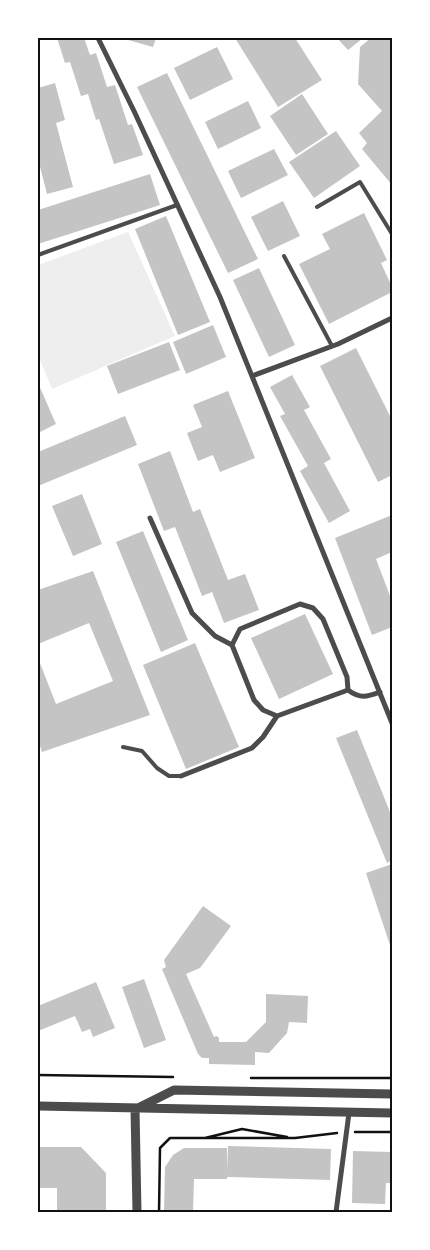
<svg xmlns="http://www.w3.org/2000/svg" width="430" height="1250" font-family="'Space Grotesk',sans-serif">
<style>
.green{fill:#eee}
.building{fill:#c4c4c4}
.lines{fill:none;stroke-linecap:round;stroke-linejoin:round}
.path{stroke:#111;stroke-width:2.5}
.service{stroke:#4c4c4c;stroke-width:4}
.minor{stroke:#4c4c4c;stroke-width:5}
.tertiary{stroke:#4c4c4c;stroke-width:9}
.neatline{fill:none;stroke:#111;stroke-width:2}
</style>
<rect width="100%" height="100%" fill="#fff"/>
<path class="green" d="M128 232 175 336 52 389 38 355V265Z"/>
<path class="building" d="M57 38H84L90 55 96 53 107 87 115 85 128 125 132 124 143 155 114 164 99 119 96 120 88 94 81 96 70 62 65 63Z
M128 38H156L153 47 128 40Z
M235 38H295L322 80 278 107Z
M337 38H363L348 50Z
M371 38H392V185L362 149 367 143 359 133 382 111 358 84 360 47Z
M217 47 233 79 190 100 174 68Z
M167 73 258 259 228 273 137 87Z
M55 83 65 120 56 123 73 187 47 194 38 159V88Z
M302 94 328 134 296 155 270 116Z
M248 101 261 128 218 149 205 122Z
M336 131 360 166 314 198 289 162Z
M274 149 288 175 241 198 228 171Z
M150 174 160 205 38 244V210Z
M283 201 300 236 268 251 251 217Z
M364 213 387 260 381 263 392 287V292L329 324 299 264 330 249 322 234Z
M166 216 210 322 178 335 135 229Z
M259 268 295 345 269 357 233 280Z
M213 325 226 357 186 374 173 342Z
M169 342 180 370 118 394 107 366Z
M356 348 392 420V475L378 482 320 366Z
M292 375 310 407 304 410 331 459 324 463 350 511 329 523 300 471 308 466 280 416 285 414 270 387Z
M38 383 56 424 38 433Z
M228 391 255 458 220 472 213 455 198 461 187 433 202 427 193 405Z
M125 416 137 445 38 486V452Z
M170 451 193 512 200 509 228 580 245 574 259 610 224 623 212 592 202 596 175 527 164 531 138 464Z
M82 494 102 544 73 556 52 506Z
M392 515V552L376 559 392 601V627L372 635 335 538Z
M143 531 188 640 161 652 116 542Z
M93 571 150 715 42 752 38 740V658L56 704 113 681 89 623 38 644V590Z
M305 614 333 674 279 699 251 638Z
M195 643 239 747 186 769 143 665Z
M357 730 392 817V860L387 863 336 738Z
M392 864V951L366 873Z
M203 906 231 926 200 968 186 974 214 1037 217 1036 219 1038V1042H246L266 1022V994L308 996 307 1023 289 1022 287 1033 269 1053 255 1052V1065L209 1064V1058H202L198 1054 162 969 166 967 164 960Z
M144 979 166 1040 144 1048 122 987Z
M96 982 115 1028 93 1037 90 1029 82 1032 75 1016 38 1031V1006Z
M228 1146 331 1149 330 1180 227 1177V1179H194L193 1212H164L165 1167 173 1155 184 1148H227L228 1171Z
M38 1147H81L106 1173V1212H57V1188H38Z
M353 1151 392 1152V1183H386L385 1204 352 1203Z"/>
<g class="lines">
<path class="path" d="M38 1075 173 1077
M251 1078H392
M355 1132H392
M205 1138 242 1129 287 1137
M159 1212 160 1148 170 1138H295L337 1133"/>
<path class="service" d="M317 207 360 182 392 234
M38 255 177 205
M284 256 332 346
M123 747 142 751 157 768 169 776H181"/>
<path class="minor" d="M98 38 134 111 220 297 392 723
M252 376 338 344 392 318
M150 518 192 613 215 636 232 645
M277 716 263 710 254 700 232 645 240 629 300 604 313 608 323 619 347 677 348 690
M181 776 252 748 263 737 277 716 348 690C360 699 367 697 380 692
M336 1212 349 1113"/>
<path class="tertiary" d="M38 1106 392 1113
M138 1108 174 1090 392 1094
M135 1109 137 1212"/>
</g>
<rect width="430" height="1250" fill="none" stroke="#ffffff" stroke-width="78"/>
<rect x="39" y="39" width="352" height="1172" class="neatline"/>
</svg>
